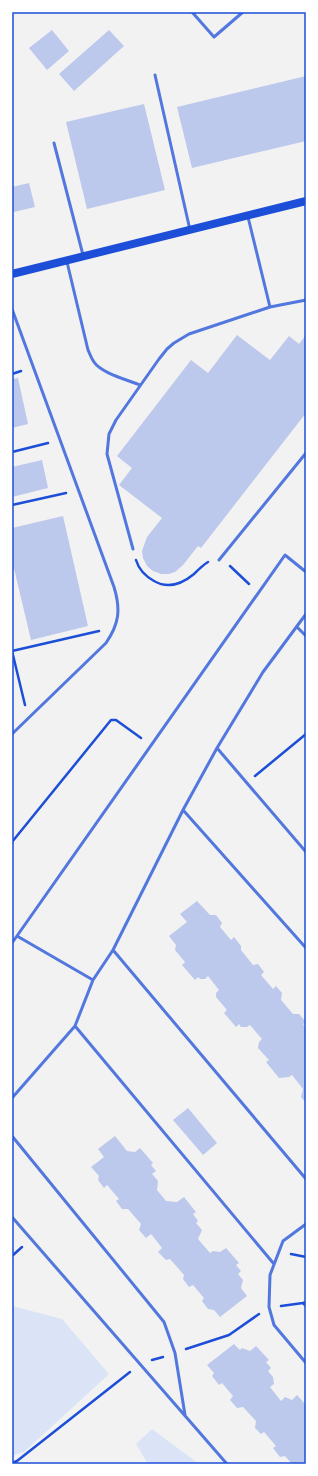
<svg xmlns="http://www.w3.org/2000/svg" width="318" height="1476" font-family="Commissioner,sans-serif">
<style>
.green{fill:#dbe4f7}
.building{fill:#bdc9ec}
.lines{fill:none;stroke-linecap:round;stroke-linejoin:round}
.path{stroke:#1d4ed8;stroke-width:2.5}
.service{stroke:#5277de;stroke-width:3}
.secondary{stroke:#1d4ed8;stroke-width:8}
.neatline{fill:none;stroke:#1d4ed8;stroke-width:1.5}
</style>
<rect width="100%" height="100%" fill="#f2f2f2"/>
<path class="green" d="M12 1306 62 1319 109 1374 24 1452 12 1456Z
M152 1429 199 1464H148L136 1444Z"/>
<path class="building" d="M52 30 69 51 47 70 29 48Z
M109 30 124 46 74 91 59 74Z
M306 76V141L192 168 177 107Z
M144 104 165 190 87 209 66 122Z
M29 183 35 207 14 212 12 203V187Z
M237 335 270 360 289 336 299 344 306 335V413L201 548 198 546 183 565 175 572 169 574H161L153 571 147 566 143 558 142 551 147 537 162 518 119 485 132 468 117 456 191 360 208 373Z
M18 378 28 424 12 428V379Z
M42 460 48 488 12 497V467Z
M63 516 88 626 31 640 12 560V528Z
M197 901 210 915H216L222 923 220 927 231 940 234 937 241 946V950L253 965 258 964 264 972 261 975 273 989 276 986 282 993 281 1000 293 1014H299L306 1022 303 1024 306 1028V1103L301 1097 303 1089 292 1075 289 1077 279 1078 266 1062 269 1060 258 1048 259 1042 262 1039 250 1025 247 1027H241L239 1024 236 1027 224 1013 227 1010 216 997V993L219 990 208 976 205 979H200L198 977 195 980 182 965 185 962 175 950 176 945 169 936 187 922 180 914Z
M188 1108 217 1143 203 1155 173 1120Z
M115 1136 127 1151 135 1152 140 1148 153 1163 151 1165 156 1171 152 1174 158 1181 157 1190 166 1201 177 1202 184 1197 196 1212 193 1214 198 1221 196 1223 202 1230 198 1239 210 1253 213 1251 220 1252 226 1248 239 1263 236 1265 241 1271 238 1274 243 1280 241 1288 247 1296 220 1317 214 1310 208 1309 202 1301 204 1298 193 1285 189 1287 183 1279 184 1275 170 1259 166 1260 158 1252 162 1248 151 1234 146 1238 139 1230 141 1224 128 1209H122L116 1201 119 1199 107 1185 104 1188 98 1180 99 1176 91 1167 104 1157 98 1149Z
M234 1344 240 1350 242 1348 250 1351 256 1346 269 1360 266 1362 271 1368 268 1371 273 1377 274 1384 270 1387 281 1401 285 1397 292 1400 297 1395 306 1405V1464H292L285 1456 280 1457 273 1448 276 1446 264 1432 261 1434 255 1428 256 1421 243 1407 237 1408 230 1400 233 1396 222 1383 219 1385 212 1376 214 1373 207 1365Z"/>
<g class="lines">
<path class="path" d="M12 374 21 371
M12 452 48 443
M12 505 66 493
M136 560C139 570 145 576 154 581 168 589 182 584 194 574 198 570 203 565 208 562
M230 566 249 584
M12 651 99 631
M12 651 25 705
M255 776 306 734
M12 842 111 720H116L141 738
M291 1254 306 1257
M12 1256 22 1247
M306 1302 303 1303 306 1306
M281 1306 303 1303
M186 1349 229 1335 259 1314
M152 1360 163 1357
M12 1463 17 1461 130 1372"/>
<path class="service" d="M192 12 214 37 243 12
M155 75 190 230
M54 143 83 255
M248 217 270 307
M67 262 88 350C90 354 91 358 94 362 101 373 128 380 140 385
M12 309 114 587C121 610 119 624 106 643L12 734
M133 549 107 454 109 434 116 420 159 359 167 349 174 343 189 334 270 307 306 300
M219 560 306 453
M297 627 306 636
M217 748 306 852
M183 810 306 948
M17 936 93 980
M12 943 285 555 306 572
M113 950 306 1179
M75 1026 93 980 113 950 183 810 217 748 263 672 306 614
M12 1098 75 1026 274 1264
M12 1136 164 1322 175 1353 185 1415
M12 1217 227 1464
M306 1224 283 1241 270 1275 269 1307 274 1325 306 1363"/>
<path class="secondary" d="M12 274 306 201"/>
</g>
<rect width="318" height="1476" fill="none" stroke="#ffffff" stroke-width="26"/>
<rect x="13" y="13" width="292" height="1450" class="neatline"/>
</svg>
